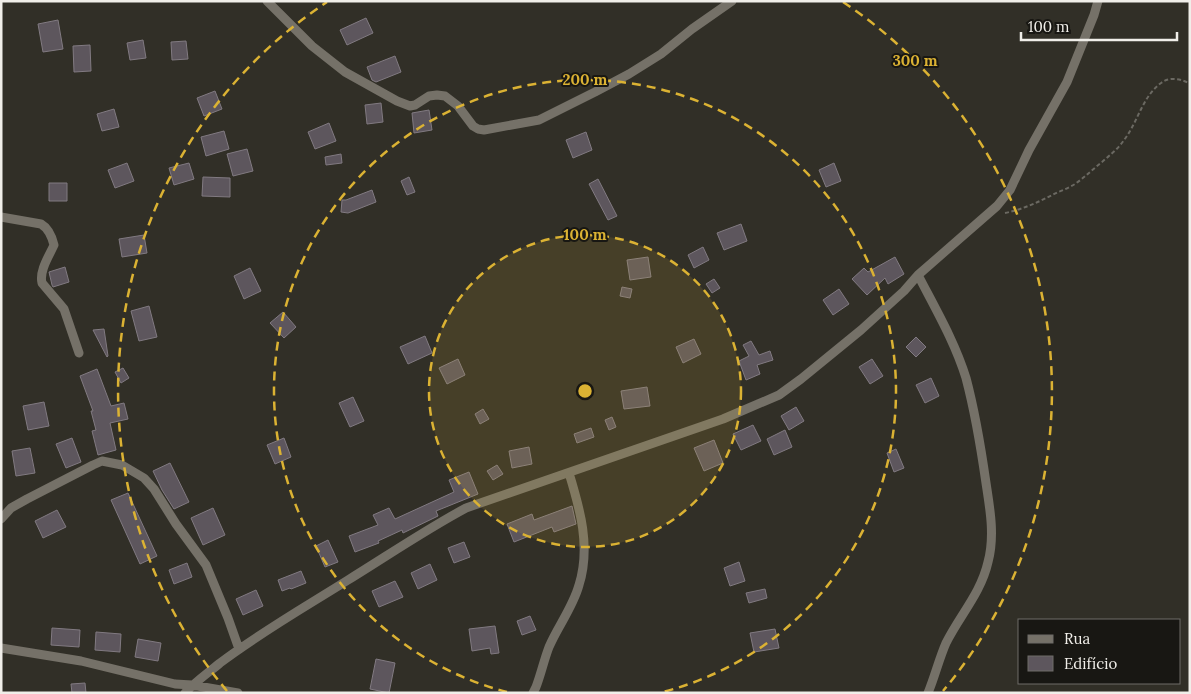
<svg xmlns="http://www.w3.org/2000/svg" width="1191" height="694" font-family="Lora,serif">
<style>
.building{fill:#5d565d;stroke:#817a81}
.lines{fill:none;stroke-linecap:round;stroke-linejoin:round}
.path{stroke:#6b6962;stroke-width:2;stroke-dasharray:4 2.5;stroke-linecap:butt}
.street{stroke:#757168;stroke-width:9}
.ring{fill:none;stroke:#dbb233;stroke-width:2.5;stroke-dasharray:9 6}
.centre{fill:#dbb233;stroke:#181713;stroke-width:2.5}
.ring-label{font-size:15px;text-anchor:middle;font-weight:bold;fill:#dbb233;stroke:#181713;stroke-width:4;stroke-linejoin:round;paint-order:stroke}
</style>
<rect width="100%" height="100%" fill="#312f27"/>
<path class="building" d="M366 18 373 33 347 45 340 30Z
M58 20 63 49 43 52 38 24Z
M143 40 146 58 130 60 127 43Z
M186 41 188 59 172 60 171 42Z
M90 45 91 71 74 72 73 46Z
M395 56 401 72 376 82 372 80 367 67Z
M215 91 222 109 204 116 197 98Z
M381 103 383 122 367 124 365 105Z
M114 109 119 127 102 131 97 114Z
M429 110 432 130 414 133 412 113Z
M329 123 336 141 315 149 308 132Z
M224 131 229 149 206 156 201 137Z
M586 132 592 150 573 158 566 140Z
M247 149 253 171 233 176 227 154Z
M341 154 342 163 326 165 325 157Z
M127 163 134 181 115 188 108 170Z
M189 163 194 179 174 185 169 168Z
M834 163 841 181 826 187 819 170Z
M203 177 230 178V197L202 196Z
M409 177 415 192 407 195 401 181Z
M598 179 617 216 608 220 589 184Z
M49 183H67V201H49Z
M372 190 376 202 348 213 341 212 342 200H346Z
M741 224 747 241 724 250 717 233Z
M144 235 147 253 122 257 119 239Z
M703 247 709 260 694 268 688 255Z
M648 257 651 277 630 280 627 260Z
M895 257 904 274 888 284 885 278 867 295 852 279 864 268 868 272Z
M65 267 69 282 53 287 52 285 49 272Z
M250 268 261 291 244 299 234 276Z
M714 279 720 288 712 293 706 284Z
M622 287 632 289 630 298 620 296Z
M839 289 849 304 833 315 823 300Z
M149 306 157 337 139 341 131 311Z
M283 312 296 327 284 338 270 323Z
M104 329 108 356 107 357 93 330Z
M425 336 432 353 408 364 400 347Z
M916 337 926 347 916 357 906 347Z
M694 339 701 354 683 363 676 347Z
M751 341 759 355 770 351 773 360 757 365 760 374 746 380 739 361 749 356 743 345Z
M458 359 465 375 447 384 439 368Z
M872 359 883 376 870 384 859 367Z
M123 368 129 378 121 383 115 372Z
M97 369 111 406 124 403 128 419 110 423 116 450 98 455 92 431 96 430 91 411H93L80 376Z
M931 378 939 396 925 403 916 385Z
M647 387 650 406 624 409 621 391Z
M353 397 364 421 350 427 339 403Z
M44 402 49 426 28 430 23 406Z
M796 407 804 421 789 430 781 416Z
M483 409 489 419 480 424 475 414Z
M612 417 616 427 609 430 605 420Z
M753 425 761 441 741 450 733 434Z
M591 428 594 437 577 443 574 434Z
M785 430 792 447 774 455 767 439Z
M72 438 81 462 66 468 56 444Z
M284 438 291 457 275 464 267 445Z
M714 440 723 463 704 471 694 448Z
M529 447 532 464 512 468 509 451Z
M30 448 35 473 16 476 12 451Z
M896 449 904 468 894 472 887 453Z
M170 463 189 502 174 509 162 490 153 471Z
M497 465 503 474 493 480 487 471Z
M469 472 478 494 436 511 438 516 403 533 402 530 378 541 379 543 355 552 349 536 378 525 373 515 389 508 395 519 454 492 449 480Z
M128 493 157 556 140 564 111 500Z
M572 506 576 524 554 532 552 527 514 542 507 524 532 514 534 520Z
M213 508 225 535 203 545 191 518Z
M57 510 66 527 43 538 35 521Z
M328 540 338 562 325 567 316 546Z
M464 542 470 557 454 563 448 548Z
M739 562 745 581 730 586 724 568Z
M187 563 192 577 174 584 169 570Z
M430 564 437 580 418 589 411 573Z
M301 571 306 583 291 589 290 588 282 591 278 580Z
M395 581 403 597 379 607 372 591Z
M765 589 767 598 749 603 746 593Z
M256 590 263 606 243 615 236 599Z
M530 616 536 630 522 635 517 621Z
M495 626 499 653 491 654 490 648 472 651 469 629Z
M52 628 80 630 79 647 51 645Z
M775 629 779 648 754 652 750 633Z
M96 632 121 634 120 652 95 650Z
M138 639 161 643 158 661 135 657Z
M376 659 395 663 389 693 370 689Z
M85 683 86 693H72L71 684Z"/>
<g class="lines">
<path class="path" d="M1005 213C1024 209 1041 201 1058 192 1064 190 1070 187 1075 184 1085 177 1093 169 1102 162 1110 155 1119 148 1124 140 1138 122 1142 97 1161 83 1170 76 1182 79 1190 84"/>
<path class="street" d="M267 1 312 46 345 72 397 101 410 106 415 105 429 96 437 95 445 96 458 106 473 126 478 129 484 130 539 120 595 92 629 74 661 54 692 29 732 1
M1 217 41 224C48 228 52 237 54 245 49 256 39 271 42 283L64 309 79 353
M918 275C935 308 955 342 966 378 975 412 981 448 986 483 990 509 995 536 988 562 981 593 960 615 946 643 939 659 935 676 928 693
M1 519 11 508 27 499 93 465 102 461 122 465 144 478 154 489 176 524 206 565 228 618 239 649
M1 648 81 661 175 684 192 685 238 693
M185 693C195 682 208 673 220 663 261 632 305 607 348 580 387 556 425 530 466 508L723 419 779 395 801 379 861 330 904 291 918 275 997 206 1010 190 1029 150 1067 82 1094 15 1098 1
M533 693 536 687C541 674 544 660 549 647 558 626 573 607 579 585 591 547 580 509 569 473"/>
</g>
<circle cx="585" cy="391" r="156" fill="#dbb233" fill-opacity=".12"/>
<g class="ring">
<circle cx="585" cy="391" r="156"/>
<path d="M507 692A311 311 0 1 1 663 692"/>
<path d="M227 691A467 467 0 0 1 327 2M843 2A467 467 0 0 1 943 691"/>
</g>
<circle cx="585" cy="391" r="8" class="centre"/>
<g class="ring-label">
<text x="915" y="66">300 m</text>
<text x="585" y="85">200 m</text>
<text x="585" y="240">100 m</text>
</g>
<rect width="1191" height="694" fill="none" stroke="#f0eee9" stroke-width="5"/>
<rect x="1018" y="619" width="162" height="65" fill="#181713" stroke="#6e6d69"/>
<rect x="1028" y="635" width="25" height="8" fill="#757168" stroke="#6e6d69"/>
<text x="1064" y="644" font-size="15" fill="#f0eee9">Rua</text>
<rect x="1028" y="656" width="25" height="15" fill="#5d565d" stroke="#6e6d69"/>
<text x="1064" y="669" font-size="15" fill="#f0eee9">Edifício</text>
<path d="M1021 32v8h156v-8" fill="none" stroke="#f0eee9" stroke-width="2.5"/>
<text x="1028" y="32" font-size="15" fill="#f0eee9" stroke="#181713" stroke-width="4" paint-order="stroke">100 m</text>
</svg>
